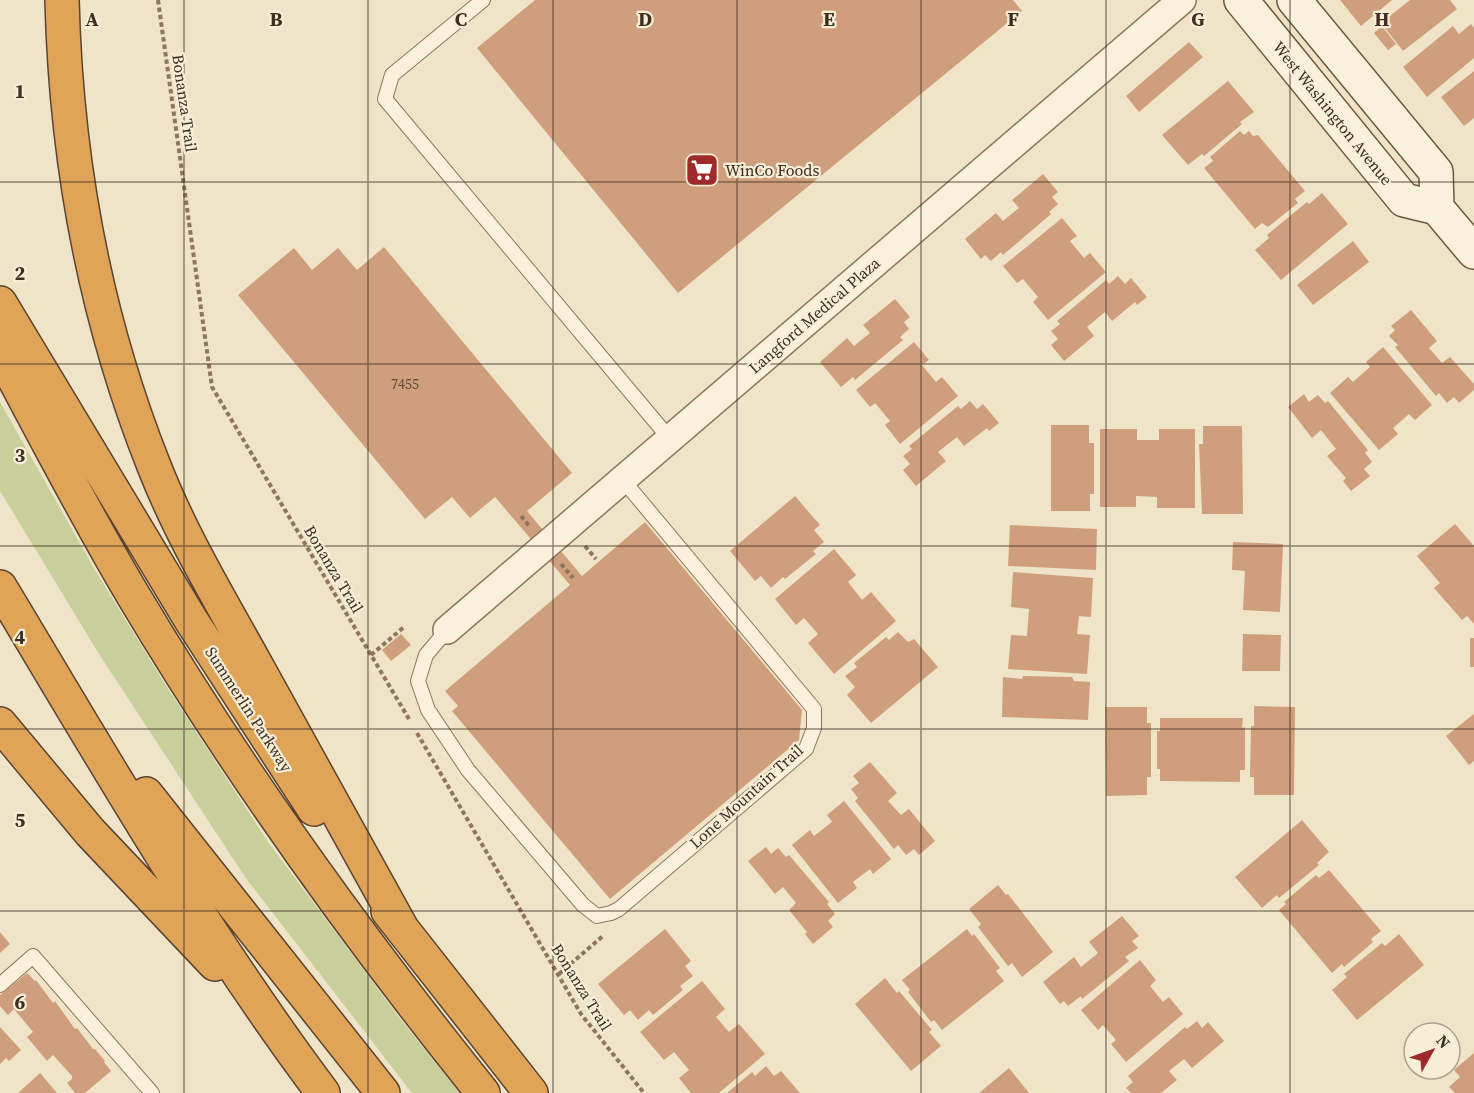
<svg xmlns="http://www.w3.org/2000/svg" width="1474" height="1093" font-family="'Source Serif 4',serif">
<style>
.green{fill:#c9cf9b}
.building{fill:#cf9f7d}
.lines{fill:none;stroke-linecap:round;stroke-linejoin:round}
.lane-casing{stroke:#8d765c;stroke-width:16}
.street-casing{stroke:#8d765c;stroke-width:30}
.secondary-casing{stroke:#6f573f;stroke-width:36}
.highway-casing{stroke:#5b4430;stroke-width:36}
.path{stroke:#8d765c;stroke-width:4;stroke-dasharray:4.5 3;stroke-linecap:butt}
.lane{stroke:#faf1dc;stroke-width:14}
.street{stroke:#faf1dc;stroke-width:27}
.secondary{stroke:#faf1dc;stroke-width:33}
.highway{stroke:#e0a458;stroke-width:33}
.grid{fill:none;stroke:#3d2e20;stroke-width:1.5;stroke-opacity:0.55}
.labels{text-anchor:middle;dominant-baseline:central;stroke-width:4.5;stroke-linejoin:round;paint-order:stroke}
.number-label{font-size:14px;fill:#624a37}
.street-label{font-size:16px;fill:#3d2e20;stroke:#f7eed8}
.poi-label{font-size:16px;fill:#3d2e20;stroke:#f7eed8;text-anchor:start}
.grid-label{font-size:20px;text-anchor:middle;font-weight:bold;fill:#3d2e20;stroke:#f7eed8;stroke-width:4.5;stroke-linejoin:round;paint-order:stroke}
</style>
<rect width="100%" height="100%" fill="#f0e4c8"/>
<path class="green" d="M0 402 95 570 165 684 268 842 402 1021 460 1093H412L245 877 99 654 0 491Z"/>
<path class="building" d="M535 0H1013L1022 11 678 293 477 48Z
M1340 0H1392L1361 26Z
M1410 0H1450L1457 9 1403 51 1381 23Z
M1471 24 1474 28V58L1427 97 1403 67 1453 26 1459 34Z
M1382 26 1396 44 1388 50 1374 33Z
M1189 42 1203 57 1139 112 1126 96Z
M1474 71V118L1464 126 1441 97Z
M1228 81 1254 112 1240 122 1242 124 1204 156 1202 154 1188 165 1162 135Z
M1240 131 1244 135 1249 131 1253 136 1258 135 1305 191 1295 199 1298 203 1268 227 1262 223 1255 229 1204 168 1213 161 1210 157Z
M1043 174 1058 192 1052 197 1058 204 1049 212 1051 214 1003 255 1001 252 991 261 985 255 981 259 965 239 996 213 1003 221 1019 208 1012 200Z
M1322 193 1348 224 1281 280 1255 250 1269 238 1267 235 1307 202 1309 204Z
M1062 218 1077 236 1070 241 1084 258 1090 253 1106 272 1048 320 1033 302 1038 297 1023 279 1017 283 1003 266Z
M1353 241 1369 262 1313 305 1297 285Z
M384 247 572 473 527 511 582 576 645 522 802 710 799 740 610 899 452 711 458 706 445 691 570 585 495 497 470 518 452 497 425 519 238 295 294 248 312 270 338 248 357 270Z
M1118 276 1125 284 1131 278 1147 297 1137 305 1135 302 1112 321 1105 312 1087 327 1094 336 1064 361 1051 345 1058 339 1051 331 1060 324 1057 321 1106 280 1109 284Z
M895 299 910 317 904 322 909 329 900 337 903 340 855 380 853 377 841 387 820 362 847 338 854 346 870 333 863 325Z
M1411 310 1437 341 1429 348 1442 363 1450 357 1474 384V390L1459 403 1454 397 1447 403 1439 393 1436 396 1395 347 1398 345 1389 336 1395 330 1391 326Z
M914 342 929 360 922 365 936 382 942 377 958 396 900 444 885 425 890 421 875 403 870 407 856 390Z
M1383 347 1432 405 1415 420 1409 414 1393 428 1398 434 1379 450 1330 393 1348 377 1353 382 1370 367 1366 362Z
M1304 394 1309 402 1318 395 1325 403 1328 401 1368 450 1365 453 1372 462 1364 469 1370 476 1351 491 1343 481 1346 478 1327 456 1336 449 1321 430 1312 438 1288 407Z
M970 401 977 409 983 404 999 423 989 431 987 428 964 446 957 437 938 452 946 461 916 486 903 470 910 464 903 456 912 449 909 446 958 406 961 409Z
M1051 425H1089V443H1094V494H1090V511H1051Z
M1203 426H1242L1243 514H1202L1199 444H1203Z
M1100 429H1137V440H1159V429H1195V508H1157V497L1136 496V507H1100Z
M795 496 820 525 814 530 824 542 813 551 816 554 785 579 783 577 771 588 761 576 755 581 730 551Z
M1455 524 1474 546V624L1467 616 1462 620 1434 588 1440 583 1417 556Z
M1010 525 1097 529 1096 570 1008 566Z
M1233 542 1283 544 1280 612 1243 610 1245 571 1232 570Z
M834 549 856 575 848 582 862 600 871 592 896 621 834 674 808 643 818 634 804 618 796 625 775 599Z
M1013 572 1093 578 1091 617 1079 616 1077 634 1090 635 1087 674 1008 669 1011 635 1027 636 1029 609 1011 607Z
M898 632 908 642 914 639 938 667 871 723 847 695 855 687 845 676 857 667 854 663 886 637 889 640Z
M401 634 411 645 391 661 382 650Z
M1243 634 1281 635 1280 671H1242Z
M1470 638H1474V667H1470Z
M1023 676 1072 677 1074 681 1090 682 1088 720 1002 717 1003 677 1022 679Z
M1254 706 1295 707 1294 795H1254V777H1250L1251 726H1254Z
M1105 707H1147V723H1151V777H1147V795L1106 796Z
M1474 714V761L1469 765 1446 736Z
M1160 718H1243L1242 728 1245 727V770H1240V782L1160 781V769H1157V731H1160Z
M870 762 897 793 888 801 901 815 909 809 935 841 919 855 914 849 906 855 898 845 894 849 855 801 858 798 851 789 859 783 853 776Z
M844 801 891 859 873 874 870 869 853 882 857 888 838 903 792 845 810 830 814 836 832 822 827 815Z
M1302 820 1329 852 1317 863 1319 865 1279 898 1277 895 1262 908 1235 877Z
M766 847 771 854 778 848 786 857 789 855 829 902 827 904 835 914 828 921 833 927 813 944 805 934 807 932 789 910 796 903 783 887 775 894 748 861Z
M1329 870 1381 931 1371 939 1373 942 1344 967 1342 964 1332 973 1279 910 1286 904 1284 902 1316 875 1319 878Z
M998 885 1006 895 1008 894 1053 952 1022 977 1012 963 1008 966 978 927 981 924 969 909Z
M1122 916 1139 936 1132 941 1138 948 1125 957 1129 961 1082 999 1081 996 1068 1006 1064 1001 1060 1004 1043 982 1074 957 1081 967 1098 953 1089 942Z
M665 929 691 961 685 966 693 976 680 986 683 990 653 1015 649 1010 638 1020 630 1010 624 1015 598 984Z
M967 929 972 936 974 934 1000 968 996 971 1004 981 942 1030 934 1020 931 1022 908 992 910 990 902 980Z
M0 932 10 944 0 953Z
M1399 934 1424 965 1357 1020 1332 990 1347 977 1344 974 1382 943 1385 946Z
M1140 960 1156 980 1150 986 1163 1002 1169 997 1183 1014 1126 1062 1111 1044 1116 1040 1103 1025 1098 1030 1081 1010Z
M27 973 35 981 36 980 53 1003 55 1001 75 1029 77 1028 93 1049H95L105 1061 104 1062 111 1071 85 1093H75L67 1083 72 1079V1076L53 1055 47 1061 27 1037 33 1032 14 1009 8 1015 0 1006V995Z
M885 978 897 993 899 991 932 1030 929 1032 941 1046 911 1071 855 1004Z
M702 981 725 1009 716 1017 729 1032 739 1024 765 1054 719 1093H691L679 1078 689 1070 674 1052 664 1060 640 1032Z
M1197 1021 1202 1028 1208 1022 1224 1041 1192 1068 1184 1059 1169 1071 1177 1080 1161 1093H1131L1126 1088 1133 1082 1128 1076 1185 1027 1187 1029Z
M0 1027 21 1050 9 1061 6 1058 0 1064Z
M1474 1053V1093H1455L1449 1087 1460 1077 1454 1070Z
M766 1066 774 1076 781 1071 800 1093H727L752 1072 755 1076Z
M1009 1068 1029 1093H979Z
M40 1073 57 1093H18Z"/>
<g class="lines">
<g class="lane-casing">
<path id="lane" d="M483 0 392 75 385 99 670 439
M447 630 426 655 418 681 428 710 468 770 583 905 597 916 611 913 619 909 806 749 814 728V709L623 480
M0 985 33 956 152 1093"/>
</g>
<g class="street-casing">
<path id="street" d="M447 630 1182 0"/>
</g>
<g class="secondary-casing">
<path id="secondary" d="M1241 0 1404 200 1437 208
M1294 0 1436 172 1437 208 1474 252"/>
</g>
<g class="highway-casing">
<path id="highway" d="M62 0C66 159 95 318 154 466 181 535 219 598 255 663 304 751 352 839 401 927
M0 303 191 620 314 809
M0 352C44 434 86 516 133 595 237 770 356 935 483 1093
M0 587C103 758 203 933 323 1093
M0 724 90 832 215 964
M146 794 383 1093
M388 911 531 1093"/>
</g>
<path class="path" d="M158 0 212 387 409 719
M521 516 530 527
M585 546 596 559
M561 564 573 578
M371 655 404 627
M417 733 581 1014 644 1093
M559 974 604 935"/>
<use href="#lane" class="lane"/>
<use href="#street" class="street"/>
<use href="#secondary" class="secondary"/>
<use href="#highway" class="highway"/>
</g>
<path class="grid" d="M184 0V1093M368 0V1093M553 0V1093M737 0V1093M921 0V1093M1106 0V1093M1290 0V1093M0 182H1474M0 364H1474M0 546H1474M0 729H1474M0 911H1474"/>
<defs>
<g id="supermarket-square" transform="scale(1.725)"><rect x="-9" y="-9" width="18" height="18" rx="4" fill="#9e2a2b" stroke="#f7eed8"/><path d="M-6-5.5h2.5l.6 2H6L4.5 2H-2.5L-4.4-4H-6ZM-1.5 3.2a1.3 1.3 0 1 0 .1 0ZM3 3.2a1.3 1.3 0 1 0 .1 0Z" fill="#fff"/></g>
</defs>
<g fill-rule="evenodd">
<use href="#supermarket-square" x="702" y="170"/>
</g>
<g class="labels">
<g class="number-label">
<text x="405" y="384">7455</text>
</g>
<g class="street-label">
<text transform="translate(185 103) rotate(82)">Bonanza Trail</text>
<text transform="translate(1333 113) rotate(51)">West Washington Avenue</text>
<text transform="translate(814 315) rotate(-41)">Langford Medical Plaza</text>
<text transform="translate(334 569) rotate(59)">Bonanza Trail</text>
<text transform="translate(249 709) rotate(57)">Summerlin Parkway</text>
<text transform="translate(746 796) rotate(-42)">Lone Mountain Trail</text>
<text transform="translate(582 987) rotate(58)">Bonanza Trail</text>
</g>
<g class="poi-label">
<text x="725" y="170">WinCo Foods</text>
</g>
</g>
<g class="grid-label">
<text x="92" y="26">A</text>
<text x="276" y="26">B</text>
<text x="461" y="26">C</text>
<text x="645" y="26">D</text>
<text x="829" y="26">E</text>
<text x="1013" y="26">F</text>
<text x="1198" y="26">G</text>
<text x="1382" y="26">H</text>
<text x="20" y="98">1</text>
<text x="20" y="280">2</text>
<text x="20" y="462">3</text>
<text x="20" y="644">4</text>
<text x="20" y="827">5</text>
<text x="20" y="1009">6</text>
</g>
<g transform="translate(1432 1051) rotate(50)"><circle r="28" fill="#f7eed8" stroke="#ada18e" stroke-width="1.5"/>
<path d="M0-4.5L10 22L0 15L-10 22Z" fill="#9e2a2b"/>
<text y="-9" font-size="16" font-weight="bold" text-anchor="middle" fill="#3d2e20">N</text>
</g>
</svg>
